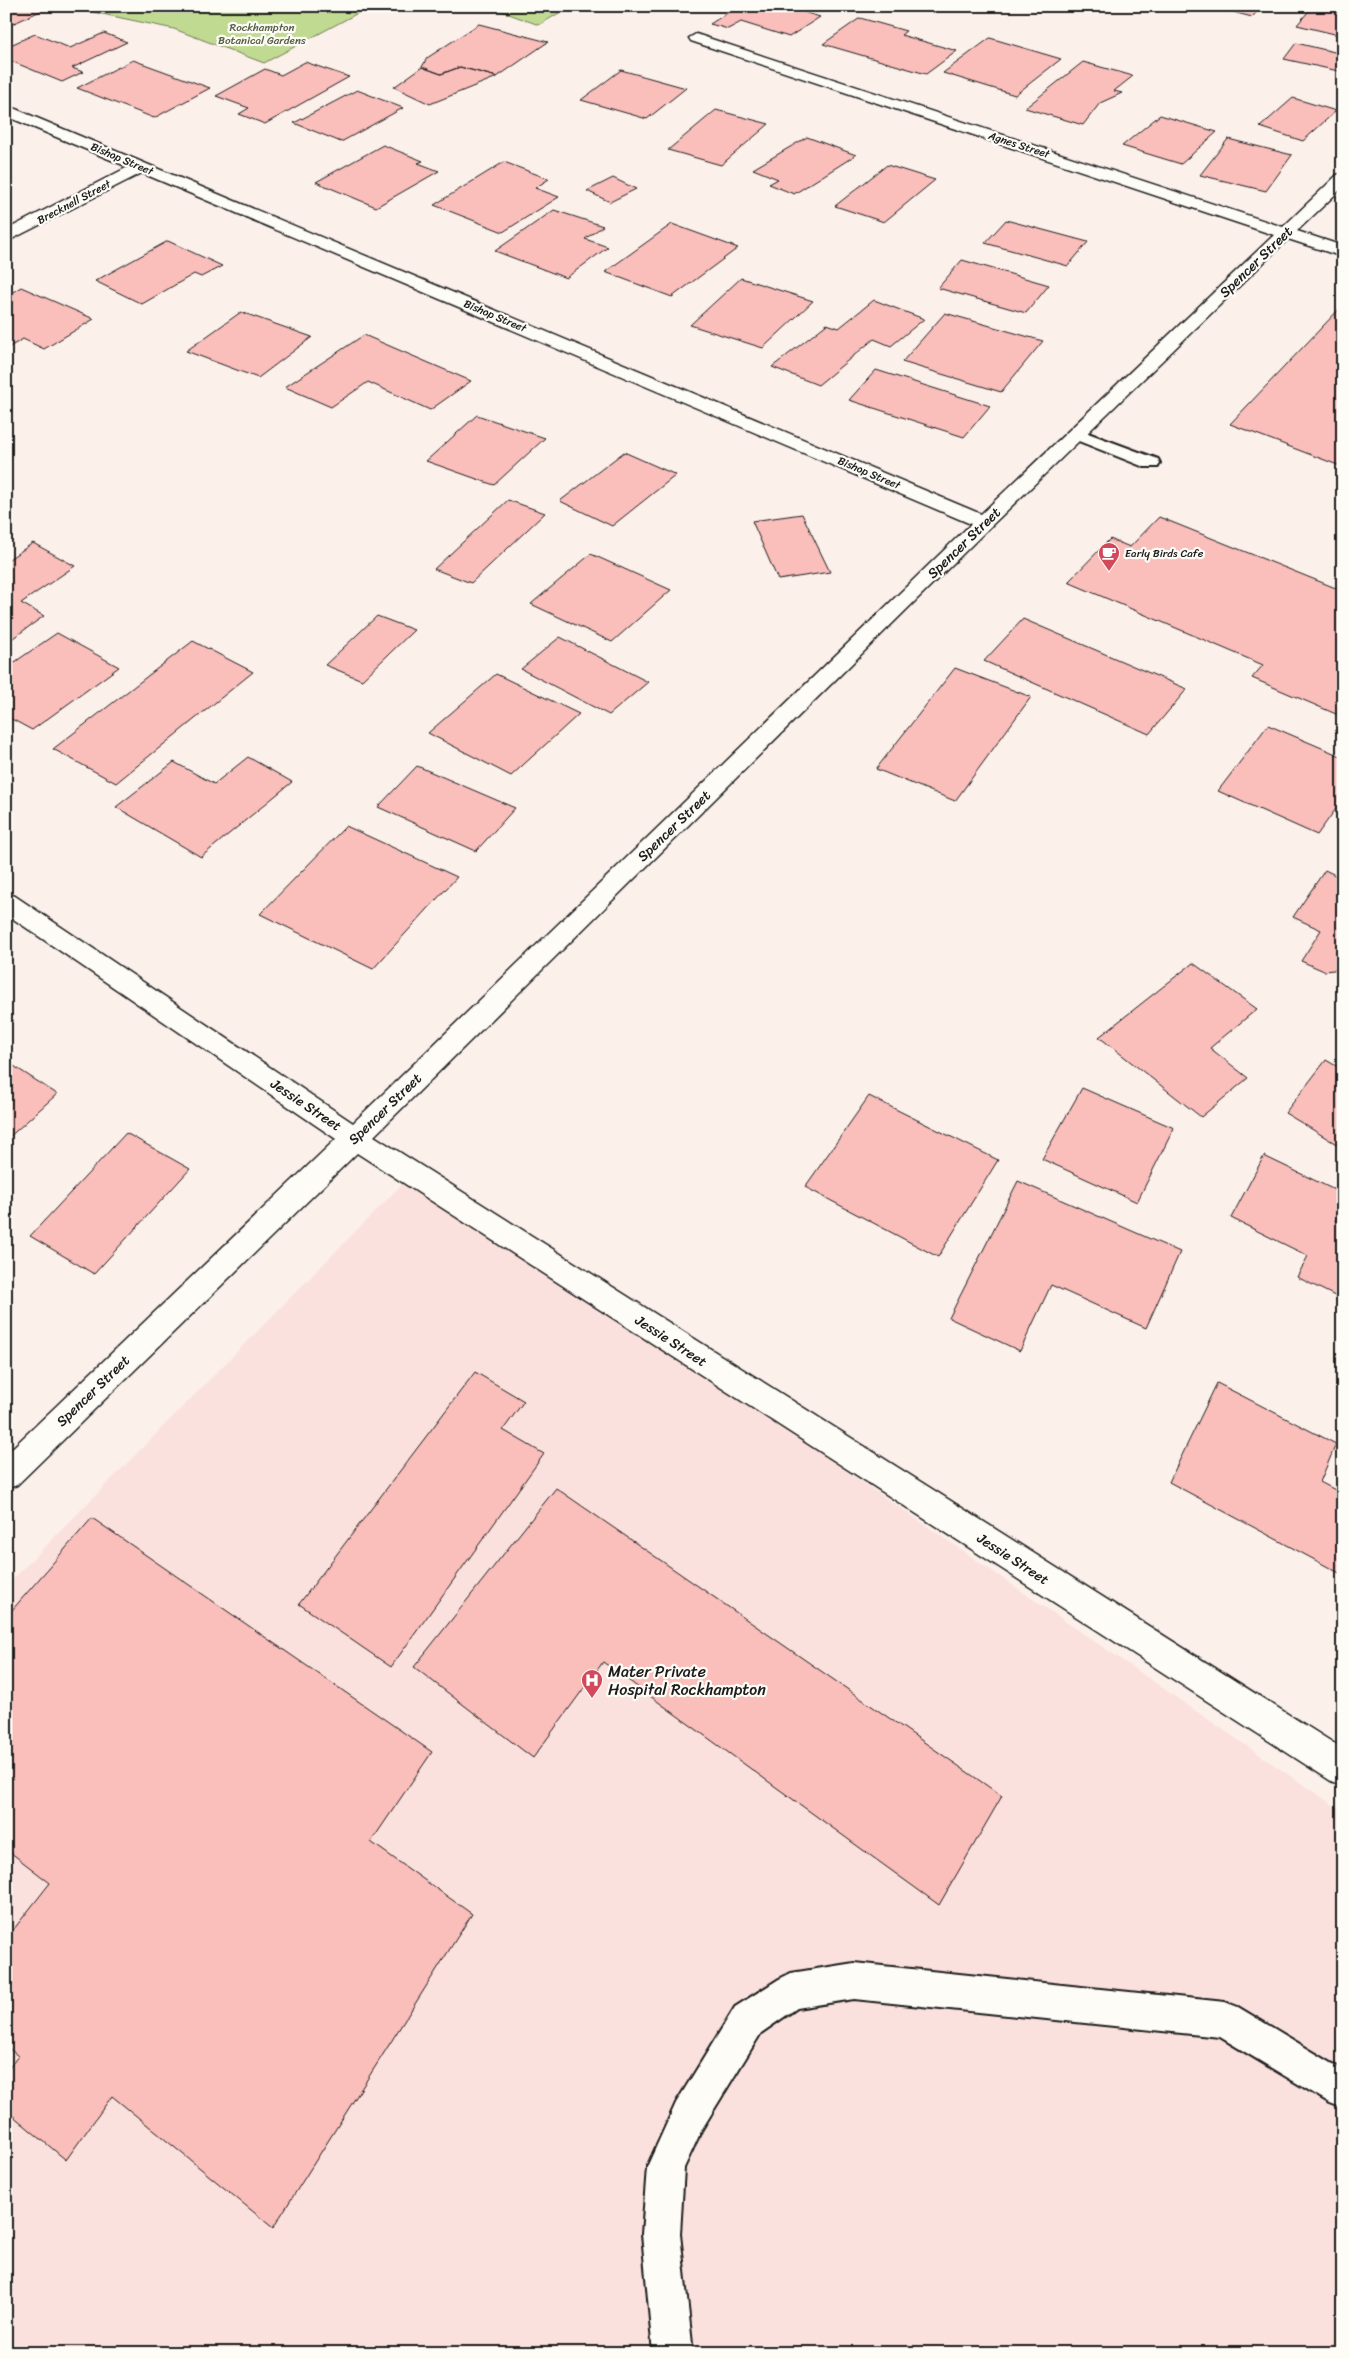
<svg xmlns="http://www.w3.org/2000/svg" width="1349" height="2359" font-family="Sriracha,sans-serif">
<style>
.built{fill:#fbe1dd}
.green{fill:#c1da91;stroke:#6e7b56}
.building{fill:#fabebb;stroke:#1c1c1c}
.lines{fill:none;stroke-linecap:round;stroke-linejoin:round}
.lane-casing{stroke:#1c1c1c;stroke-width:4}
.street-casing{stroke:#1c1c1c;stroke-width:3}
.lane{fill:#fdfcf7;fill-rule:evenodd}
.street{fill:#fdfcf7;fill-rule:evenodd}
.labels{text-anchor:middle;dominant-baseline:central;stroke-width:4.5;stroke-linejoin:round;paint-order:stroke}
.far-park-label{font-size:11px;fill:#565e45;stroke:#fdfcf7}
.far-street-label{font-size:11px;fill:#1c1c1c;stroke:#fdfcf7}
.far-poi-label{font-size:11px;fill:#1c1c1c;stroke:#fdfcf7;text-anchor:start}
.street-label{font-size:14px;fill:#1c1c1c;stroke:#fdfcf7}
.near-poi-label{font-size:16px;fill:#1c1c1c;stroke:#fdfcf7;text-anchor:start}
</style>
<rect width="100%" height="100%" fill="#fcf0eb"/>
<filter id="ink" filterUnits="userSpaceOnUse"><feTurbulence type="fractalNoise" baseFrequency=".02" numOctaves="2"/><feDisplacementMap in="SourceGraphic" scale="10" xChannelSelector="R" yChannelSelector="G"/><feConvolveMatrix kernelMatrix="1 2 1 2 8 2 1 2 1" color-interpolation-filters="sRGB"/></filter>
<g filter="url(#ink)">
<path class="built" d="M413 1173 1343 1812V2353H6V1586Z"/>
<path class="green" d="M64 6H371L264 63 174 29Z
M487 6H571L539 25Z"/>
<path class="building" d="M6 6H51L6 27Z
M738 6H803L797 10 820 17 789 37 741 22 728 29 710 24Z
M1210 6H1263L1252 17Z
M1313 6H1343V36L1297 25Z
M860 18 906 31 901 35 957 51 926 74 823 44Z
M479 24 548 42 497 77 460 67 441 74 422 67 427 58Z
M104 33 127 42 72 68 83 72 62 82 6 59V47L35 34 70 48Z
M990 38 1061 59 1015 95 943 73Z
M1296 43 1343 54V72L1284 59Z
M133 60 210 88 154 118 77 88Z
M305 62 349 77 265 124 239 114 249 108 216 96 265 69 281 75Z
M1083 62 1133 76 1114 91 1122 93 1100 103 1083 125 1025 108Z
M422 67 441 74 460 67 497 77 430 104 394 87Z
M621 70 686 88 647 119 581 100Z
M357 90 403 108 341 142 294 123Z
M1293 98 1336 111 1303 141 1260 127Z
M716 110 769 124 721 165 668 150Z
M1160 115 1217 132 1181 164 1122 146Z
M807 137 856 155 794 194 769 184 778 179 753 169Z
M1228 139 1292 155 1266 191 1200 175Z
M383 145 423 161 418 163 439 171 376 207 316 182Z
M504 162 549 179 535 188 559 197 503 232 434 205Z
M887 165 935 180 884 222 835 206Z
M613 178 636 189 610 202 587 191Z
M554 210 603 226 585 239 608 247 566 278 495 251Z
M1006 220 1088 242 1068 266 985 243Z
M672 224 738 248 672 297 605 272Z
M168 241 222 266 201 277 194 274 142 304 95 281Z
M962 260 1049 285 1026 313 938 288Z
M741 278 813 301 763 348 690 325Z
M21 287 94 319 44 349 23 339 6 349V296Z
M874 300 924 319 891 346 874 339 818 385 772 367 827 324 839 328Z
M1343 305V467L1230 424Z
M241 312 312 337 258 378 186 351Z
M945 313 1043 341 1001 392 902 362Z
M364 335 471 381 430 410 368 382 331 407 285 387Z
M876 370 990 406 964 437 849 400Z
M477 415 545 438 494 485 426 461Z
M624 452 676 475 612 526 560 501Z
M508 500 545 513 471 583 434 569Z
M802 514 830 572 778 580 752 521Z
M1159 517 1343 591V717L1252 678 1263 665 1068 582 1110 539 1130 547Z
M33 543 75 566 21 603 44 616 6 643V561Z
M591 554 671 590 612 642 531 604Z
M377 616 414 630 362 680 325 665Z
M1023 619 1187 689 1149 734 984 661Z
M57 633 119 667 32 730 6 716V668Z
M560 637 648 682 609 715 521 669Z
M193 641 253 672 116 783 53 749Z
M955 668 1031 697 955 801 876 769Z
M496 674 579 714 511 776 428 733Z
M1268 725 1343 757V799L1317 835 1218 791Z
M248 757 292 782 201 857 116 807 174 762 214 784Z
M417 766 515 808 476 851 378 807Z
M346 826 457 877 373 969 260 914Z
M1325 870 1343 879V969L1324 971 1301 961 1321 930 1293 917Z
M1193 963 1257 1009 1210 1048 1248 1078 1201 1117 1099 1037Z
M1326 1060 1343 1070V1148L1285 1113Z
M6 1061 57 1094 6 1140Z
M1082 1088 1174 1128 1137 1202 1042 1159Z
M869 1096 998 1160 938 1257 805 1187Z
M126 1133 190 1169 94 1274 30 1236Z
M1264 1156 1343 1194V1204L1335 1221 1343 1225V1300L1297 1277 1308 1256 1231 1218Z
M1018 1181 1180 1252 1146 1328 1051 1285 1020 1351 949 1318Z
M475 1372 524 1401 503 1430 544 1454 391 1667 299 1604Z
M1217 1383 1336 1444 1320 1482 1343 1494V1575L1169 1482Z
M556 1488 1002 1796 939 1905 603 1662 533 1758 414 1667Z
M92 1518 432 1752 371 1842 472 1914 273 2228 112 2096 66 2160 6 2110V2072L18 2056 6 2046V1939L50 1883 6 1849V1617Z"/>
<g class="lines">
<g class="lane-casing">
<path id="lane" d="M1077 429 1158 459 1160 463 1158 467H1144L1071 438 1068 434 1071 430Z
M854 1963 1225 2002 1238 2007 1343 2070V2108L1330 2103 1220 2037 854 1999 797 2008 761 2033 702 2129 684 2168 680 2234 693 2353H653L642 2234 647 2167 676 2103 735 2007 779 1979 791 1973Z"/>
</g>
<g class="street-casing">
<path id="street" d="M696 34 1283 227 1337 175 1343 173V187L1297 231 1343 246V257L1288 239 991 526 374 1136 1343 1749V1786L1331 1781 357 1153 17 1485 6 1489V1454L336 1139 6 914V893L15 896 353 1123 971 524 142 173 6 242V230L128 167 6 116V105L981 514 1274 235 691 41 689 38Z"/>
</g>
<use href="#lane" class="lane"/>
<use href="#street" class="street"/>
</g>
</g>
<defs>
<g id="cafe-pin" transform="scale(1.125)"><path d="M0 17L-7.5 6A9.5 9.5 0 1 1 7.5 6Z" fill="#d1495b" stroke="#fdfcf7"/><path d="M-5.5-4.5H6V0H3Q3 3.5 0 3.5H-2.5Q-5.5 3.5-5.5 0ZM3-3.2v2h1.7v-2ZM-6 4.5H4V6H-6Z" fill="#fff"/></g>
<g id="hospital-pin" transform="scale(1.125)"><path d="M0 17L-7.5 6A9.5 9.5 0 1 1 7.5 6Z" fill="#d1495b" stroke="#fdfcf7"/><path d="M-5-5h3v3.5h4V-5h3V5h-3V1.5h-4V5h-3Z" fill="#fff"/></g>
</defs>
<g fill-rule="evenodd">
<use href="#cafe-pin" x="1109" y="553"/>
<use href="#hospital-pin" x="592" y="1680"/>
</g>
<g class="labels">
<g class="far-park-label">
<text x="262" y="27">Rockhampton<tspan x="262" dy="13">Botanical Gardens</tspan></text>
</g>
<g class="far-street-label">
<text transform="translate(1019 145) rotate(18)">Agnes Street</text>
<text transform="translate(122 159) rotate(23)">Bishop Street</text>
<text transform="translate(74 202) rotate(-28)">Brecknell Street</text>
<text transform="translate(495 316) rotate(23)">Bishop Street</text>
<text transform="translate(869 473) rotate(23)">Bishop Street</text>
</g>
<g class="far-poi-label">
<text x="1125" y="553">Early Birds Cafe</text>
</g>
<g class="street-label">
<text transform="translate(1256 262) rotate(-44)">Spencer Street</text>
<text transform="translate(964 543) rotate(-44)">Spencer Street</text>
<text transform="translate(674 826) rotate(-44)">Spencer Street</text>
<text transform="translate(306 1105) rotate(34)">Jessie Street</text>
<text transform="translate(385 1109) rotate(-44)">Spencer Street</text>
<text transform="translate(671 1341) rotate(33)">Jessie Street</text>
<text transform="translate(93 1391) rotate(-44)">Spencer Street</text>
<text transform="translate(1013 1559) rotate(33)">Jessie Street</text>
</g>
<g class="near-poi-label">
<text x="608" y="1671">Mater Private<tspan x="608" dy="18">Hospital Rockhampton</tspan></text>
</g>
</g>
<rect width="1349" height="2359" fill="none" stroke="#fdfcf7" stroke-width="25"/>
<rect x="12" y="12" width="1324" height="2334" fill="none" stroke="#1c1c1c" stroke-width="2" filter="url(#ink)"/>
</svg>
